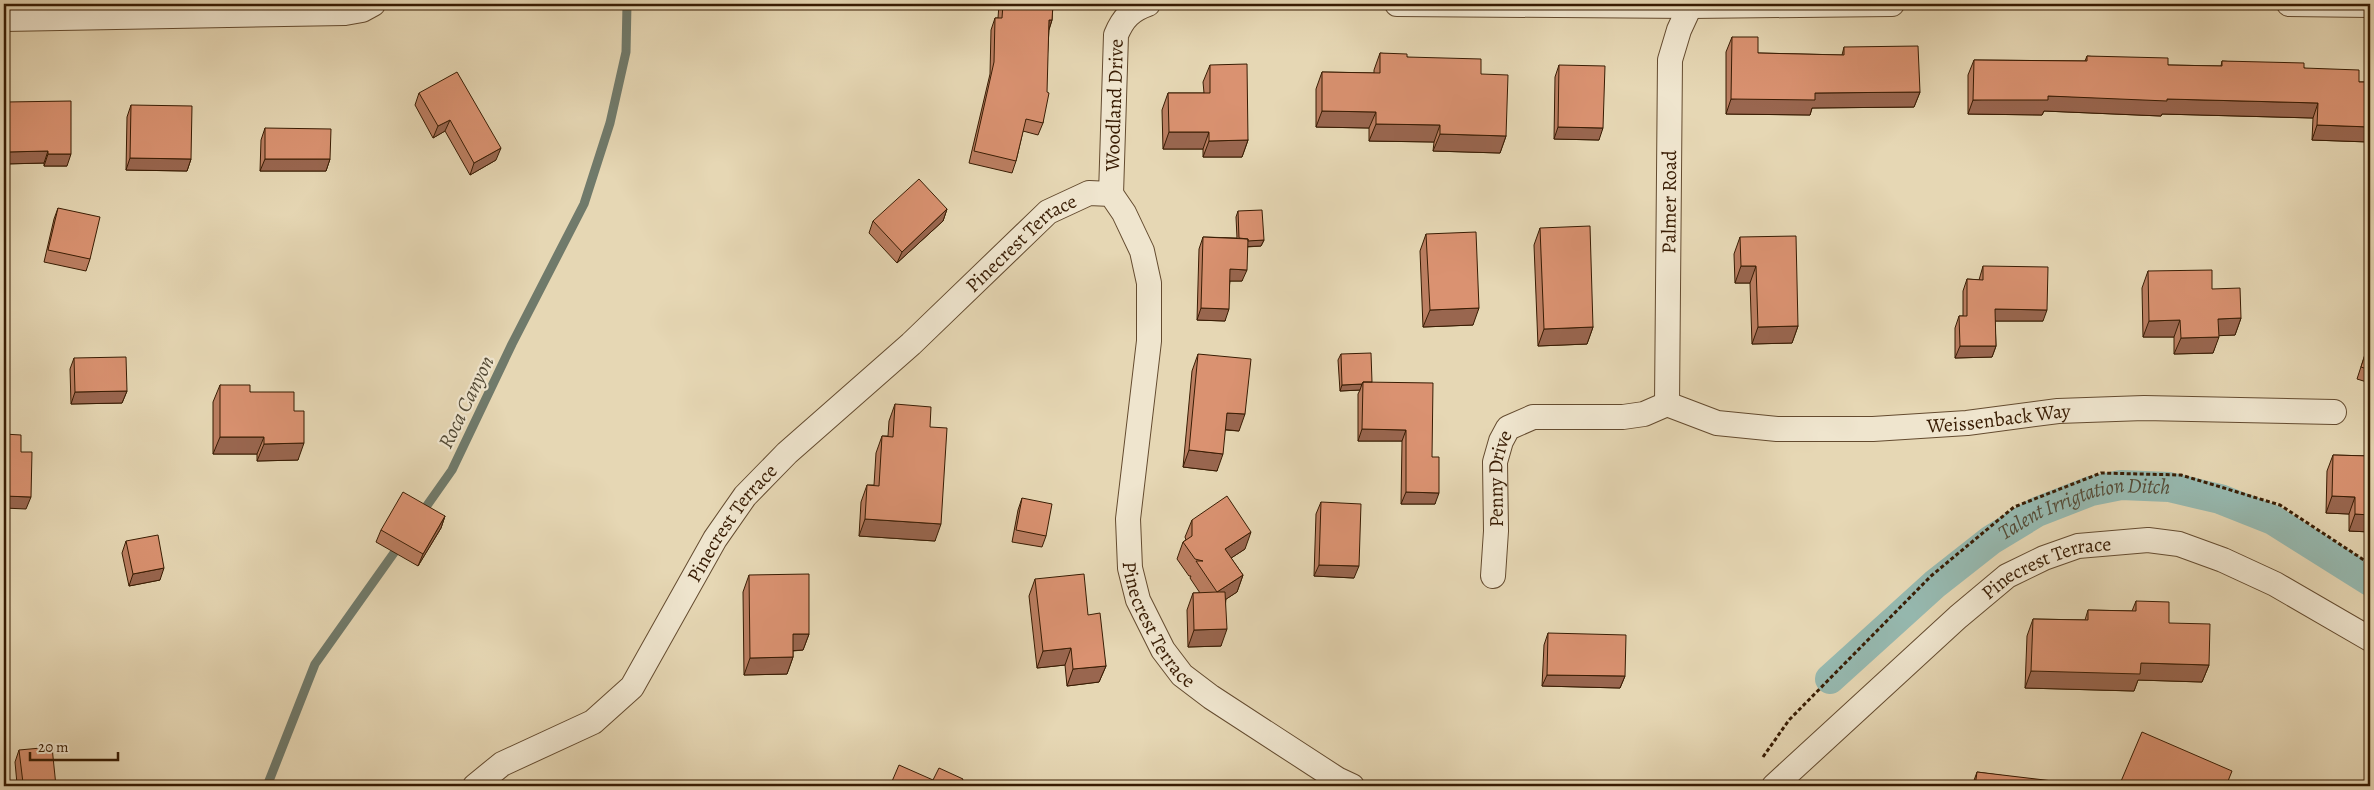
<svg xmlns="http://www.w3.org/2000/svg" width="2374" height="790" font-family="Alegreya,serif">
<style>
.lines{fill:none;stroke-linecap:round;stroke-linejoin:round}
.stream{stroke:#707a6b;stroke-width:9}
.canal{stroke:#96b9b0;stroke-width:30}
.minor-casing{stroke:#644b2f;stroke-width:26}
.path{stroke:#381c03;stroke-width:3;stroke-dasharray:4 2.5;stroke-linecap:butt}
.minor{stroke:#efe5ce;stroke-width:24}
.wall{fill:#bb7e61;stroke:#381c03}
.shaded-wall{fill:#99664f;stroke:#381c03}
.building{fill:#da9271;stroke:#381c03}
.labels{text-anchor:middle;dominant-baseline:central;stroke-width:4.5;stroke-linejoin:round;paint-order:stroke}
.street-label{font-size:20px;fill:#381c03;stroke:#efe5ce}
.water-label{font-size:21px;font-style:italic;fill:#544b37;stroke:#efe5ce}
</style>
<rect width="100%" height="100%" fill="#e6d7b4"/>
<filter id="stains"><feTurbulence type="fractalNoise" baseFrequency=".004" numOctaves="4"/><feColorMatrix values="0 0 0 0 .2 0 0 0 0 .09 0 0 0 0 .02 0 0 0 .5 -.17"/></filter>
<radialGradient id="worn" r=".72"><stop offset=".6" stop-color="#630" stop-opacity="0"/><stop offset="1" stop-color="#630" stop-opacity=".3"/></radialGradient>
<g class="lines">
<path class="stream" d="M421 514 452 470 512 344 584 204 610 123 626 52 627 4
M267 786 315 664 401 543"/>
<path class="canal" id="s1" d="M1830 679 1935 584 1991 540 2037 512 2091 491 2121 485 2169 487 2220 499 2273 520 2370 581"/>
<g class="minor-casing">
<g id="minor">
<path d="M1397 4 1691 6 1892 4"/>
<path d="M2289 4 2370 5"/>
<path d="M4 19 345 13 362 10 373 4"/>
<path id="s2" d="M1111 194 1116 35C1123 18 1131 10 1148 4"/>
<path id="s3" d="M1667 404 1717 423 1777 429H1873L1967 423 2058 411 2144 408 2334 412"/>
<path id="s4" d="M1667 404 1670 60 1679 30 1691 4"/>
<path id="s5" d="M1493 576 1496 531 1495 462 1501 441 1508 428 1533 417H1623L1644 414 1667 404"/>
<path id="s6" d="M475 786 502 764 593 722 632 687 715 539 745 496 787 453 911 344 1048 212 1089 193 1111 194 1124 213 1142 251 1149 283V341L1128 519 1130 568 1138 600 1163 650 1182 675 1211 697 1337 779 1352 786"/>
<path id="s7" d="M1774 786 1958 617 2007 576 2044 558 2078 546 2148 540 2179 544 2223 560 2275 584 2370 639"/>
</g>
</g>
<path class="path" d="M1763 757 1789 720 1931 576 2014 507 2101 473 2181 475 2280 505 2370 564"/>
<use href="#minor" class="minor"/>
</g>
<path class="wall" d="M999 4H1053L1052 20 1049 30 1043 123 1038 135 1023 131 1016 161 1012 173 969 163 990 74 991 30 995 18H998Z
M1732 37 1758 53 1842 55 1844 47 1920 92 1914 107 1812 108 1810 115 1726 114V52Z
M1380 53 1407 57 1481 74 1506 136 1500 153 1433 151 1434 142 1369 141V128L1316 127V89L1322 72 1374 73V70Z
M2087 56 2168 65 2221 66 2222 61 2304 68 2359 82H2370V158H2368L2369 142 2312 140 2313 118 2162 114 2161 116 2044 111 2042 115 1968 114V75L1974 60 2085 61Z
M1210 65 1248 140 1242 157H1203V149H1163L1162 110 1168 93H1204L1203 82Z
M1559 65 1599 140 1554 139 1555 77Z
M419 93 496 160 470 175 445 131 433 138 415 105Z
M6 102 67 166H44V163L4 164V107Z
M131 105 191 159 187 171 126 170 127 117Z
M265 128 330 159 326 171H260L261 140Z
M58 208 90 259 86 271 44 262 54 219Z
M947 209 943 221 897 263 869 233 873 221Z
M1238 211 1264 240 1261 246 1247 247 1242 281H1230L1225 321 1197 320 1199 249 1203 237 1237 238 1236 217Z
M1540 228 1593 327 1587 344 1538 346 1534 245Z
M1426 234 1473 325 1423 327 1420 251Z
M1740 237 1798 326 1792 343 1752 344 1750 283H1735L1734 254Z
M1983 266 2043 321H1995L1996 346 1992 357 1955 358V328L1959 316H1963V291L1967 279 1979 280Z
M2148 271 2212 289 2241 318 2235 335H2219L2213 353 2174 354V337H2143L2142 288Z
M2370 339V383L2357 379Z
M1198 354 1239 431 1225 430 1217 471 1183 467 1192 371Z
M1341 354 1372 382 1432 457 1435 504H1401L1402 441H1358V394L1360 390 1340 391 1338 360Z
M74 358 127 391 122 403 71 404 70 369Z
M220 385 250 392 294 411 298 460 257 461V454H213V402Z
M895 404 930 427 935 541 859 536 861 502 867 485H874L876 453 882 436H888L889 421Z
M2333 455 2370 456V532L2349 531V514L2326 513 2327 471Z
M1022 498 1046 536 1042 547 1012 542 1018 510Z
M1321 502 1354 578 1314 576 1316 514Z
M445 516 441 528 418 566 376 542 381 530Z
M1192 520 1245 549 1231 558 1243 575 1237 592 1226 599 1221 646 1188 647 1187 610 1193 593H1200L1190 578 1191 576H1189L1177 559 1183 542 1186 540 1185 537Z
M126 541 160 580 129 586 122 553Z
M749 575 809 634 803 650 793 651V657L787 674 744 675 743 592Z
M1035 579 1088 615 1106 666 1099 682 1067 686 1065 665 1037 668 1029 596Z
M2136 601 2169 623 2209 665 2202 682 2138 680 2134 691 2025 688 2027 636 2033 619 2085 620 2088 610 2132 611Z
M1548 633 1625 676 1620 688 1542 686 1544 645Z
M19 750 56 786 17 784 15 762Z
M1977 772 2078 786H1972Z"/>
<path class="shaded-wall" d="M1049 20H1052L1048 32Z
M1920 92 1914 107 1812 108 1810 115 1726 114 1731 99 1815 93Z
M2048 96 2167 99 2318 103 2313 118 2162 114 2161 116 2044 111 2042 115 1968 114 1973 100Z
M1322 111 1376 112 1369 128 1316 127Z
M450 120 445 131 433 138 438 126Z
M1376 124 1440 125 1434 142 1369 141Z
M2317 125 2370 127V139L2369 142 2312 140Z
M1558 127 1603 128 1599 140 1554 139Z
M1169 132H1209L1203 149H1163Z
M1440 134 1506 136 1500 153 1433 151Z
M1248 140 1242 157H1203L1209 141Z
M501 148 496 160 470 175 474 163Z
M48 151 44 163 4 164V159L6 152Z
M48 154H71L67 166H44Z
M130 158 191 159 187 171 126 170Z
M265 159H330L326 171H260Z
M947 209 943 221 897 263 902 252Z
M1264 240 1261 246 1237 247 1239 241Z
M1741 266H1756L1750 283H1735Z
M1230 269 1247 270 1242 281H1226Z
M1201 308 1229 309 1225 321 1197 320Z
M1479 308 1473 325 1423 327 1430 310Z
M1995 309 2047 310 2043 321H1991Z
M2241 318 2235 335 2212 336 2218 319Z
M2180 320 2174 337H2143L2149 321Z
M1798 326 1792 343 1752 344 1758 327Z
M1593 327 1587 344 1538 346 1544 329Z
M2219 337 2213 353 2174 354 2181 338Z
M1960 346H1996L1992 357 1955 358Z
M1362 384 1360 390 1340 391 1342 385Z
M127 391 122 403 71 404 75 392Z
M1227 413 1245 414 1239 431 1221 429Z
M1362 429 1406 430 1402 441H1358Z
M220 437H264L257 454H213Z
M304 443 298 460 257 461 264 444Z
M1189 450 1223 454 1217 471 1183 467Z
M1406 492 1439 493 1435 504H1401Z
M4 496 31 497 26 509 4 508Z
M2332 496 2355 497 2349 514 2326 513Z
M2355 514 2370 515V532L2349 531Z
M445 516 441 528 418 566 423 554Z
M865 519 941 524 935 541 859 536Z
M1251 532 1245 549 1219 566 1225 549Z
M1319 565 1359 566 1354 578 1314 576Z
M164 568 160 580 129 586 133 574Z
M1243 575 1237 592 1211 609 1217 592Z
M1227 629 1221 646 1188 647 1194 630Z
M793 634H809L803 650 787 651Z
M1071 648 1065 665 1037 668 1043 651Z
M793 657 787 674 744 675 750 658Z
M2141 663 2209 665 2202 682 2138 680 2134 691 2025 688 2031 671Z
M1106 666 1099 682 1067 686 1073 669Z
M1547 675 1625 676 1620 688 1542 686Z"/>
<path class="building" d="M1003 4H1053L1052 20H1049L1047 92 1049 93 1043 123 1026 119 1016 161 974 151 994 62 995 18H1002Z
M1732 37H1758V53L1844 55V47L1918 46 1920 92 1815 93V100L1731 99Z
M1380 53 1407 54V57L1481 59V74L1508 75 1506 136 1440 134V125L1376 124V112L1322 111V72L1380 73Z
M2087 56 2168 58V65L2222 66V61L2304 63V68L2359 70V82H2370V127L2317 125 2318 103 2167 99V101L2048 96V100H1973L1974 60 2087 61Z
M1247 64 1248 140 1209 141V132H1169L1168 93H1210V65Z
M1559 65 1605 66 1603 128 1558 127Z
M457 72 501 148 474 163 450 120 438 126 419 93Z
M71 101V154H48V151L6 152V102Z
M131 105 192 106 191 159 130 158Z
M265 128 331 129 330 159H265Z
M919 179 947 209 902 252 873 221Z
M58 208 100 217 90 259 48 250Z
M1262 210 1264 240 1248 241V239L1239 238 1238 211Z
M1590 226 1593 327 1544 329 1540 228Z
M1476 232 1479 308 1430 310 1426 234Z
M1796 236 1798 326 1758 327 1756 266H1741L1740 237Z
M1203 237 1248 239 1247 270 1230 269 1229 309 1201 308Z
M1983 266 2048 267 2047 310 1995 309 1996 346H1960L1959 316H1967V279L1983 280Z
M2212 270V289L2240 288 2241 318 2218 319 2219 337 2181 338 2180 320 2149 321 2148 271Z
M2370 339V370L2361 367Z
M1371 353 1372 382H1363L1362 384 1342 385 1341 354Z
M1198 354 1251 359 1245 414 1227 413 1223 454 1189 450Z
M126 357 127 391 75 392 74 358Z
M1363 382 1433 383 1432 457H1439V493L1406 492V430L1362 429Z
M220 385H250V392H294V411H304V443L264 444V437H220Z
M895 404 931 407 930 427 947 428 941 524 865 519 867 485 879 486 882 436 893 437Z
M4 434 21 435V452H32L31 497 4 496Z
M2333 455 2370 456V515L2355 514V497L2332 496Z
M403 492 445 516 423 554 381 530Z
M1227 496 1251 532 1225 549 1243 575 1217 592H1225L1227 629 1194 630 1193 593 1217 592 1196 561H1203L1195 559 1183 542 1192 536V520Z
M1022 498 1052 504 1046 536 1016 530Z
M1321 502 1361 504 1359 566 1319 565Z
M158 535 164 568 133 574 126 541Z
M809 574V634H793V657L750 658 749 575Z
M1084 574 1088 615 1100 613 1106 666 1073 669 1071 648 1043 651 1035 579Z
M2136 601 2169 602V623L2210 624 2209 665 2141 663 2140 674 2031 671 2033 619 2088 620V610L2136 611Z
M1548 633 1626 635 1625 676 1547 675Z
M2142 732 2232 771 2226 786H2119Z
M52 747 56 786H4V785L23 783 19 750Z
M899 765 933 780 939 768 963 779 960 786H890Z
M1977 772 2078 784V786H1975Z
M1847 781 1900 782V786H1847Z
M615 785V786H587Z"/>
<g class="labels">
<g class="street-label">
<text stroke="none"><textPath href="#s2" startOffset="89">Woodland Drive</textPath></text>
<text stroke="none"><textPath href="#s4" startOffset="202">Palmer Road</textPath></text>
<text stroke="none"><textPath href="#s6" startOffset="785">Pinecrest Terrace</textPath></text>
<text stroke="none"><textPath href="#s3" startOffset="336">Weissenback Way</textPath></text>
<text stroke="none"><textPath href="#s5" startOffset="98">Penny Drive</textPath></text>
<text stroke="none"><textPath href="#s6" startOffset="380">Pinecrest Terrace</textPath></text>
<text stroke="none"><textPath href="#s7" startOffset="354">Pinecrest Terrace</textPath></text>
<text stroke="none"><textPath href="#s6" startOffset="1340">Pinecrest Terrace</textPath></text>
</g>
<g class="water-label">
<text transform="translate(466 402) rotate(-64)">Roca Canyon</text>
<text stroke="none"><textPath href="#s1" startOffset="314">Talent Irrigtation Ditch</textPath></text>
</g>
</g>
<rect width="2374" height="790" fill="none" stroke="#e6d7b4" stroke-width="20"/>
<rect x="5" y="5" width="2364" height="780" fill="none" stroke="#381c03" stroke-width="2.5"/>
<rect x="10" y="10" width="2354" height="770" fill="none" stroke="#381c03"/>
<path d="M30 752v8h88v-8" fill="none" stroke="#381c03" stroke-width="2.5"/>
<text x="38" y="752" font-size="15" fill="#381c03" stroke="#efe5ce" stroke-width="4" paint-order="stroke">20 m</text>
<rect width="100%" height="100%" filter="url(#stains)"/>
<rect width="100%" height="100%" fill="url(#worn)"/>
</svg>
